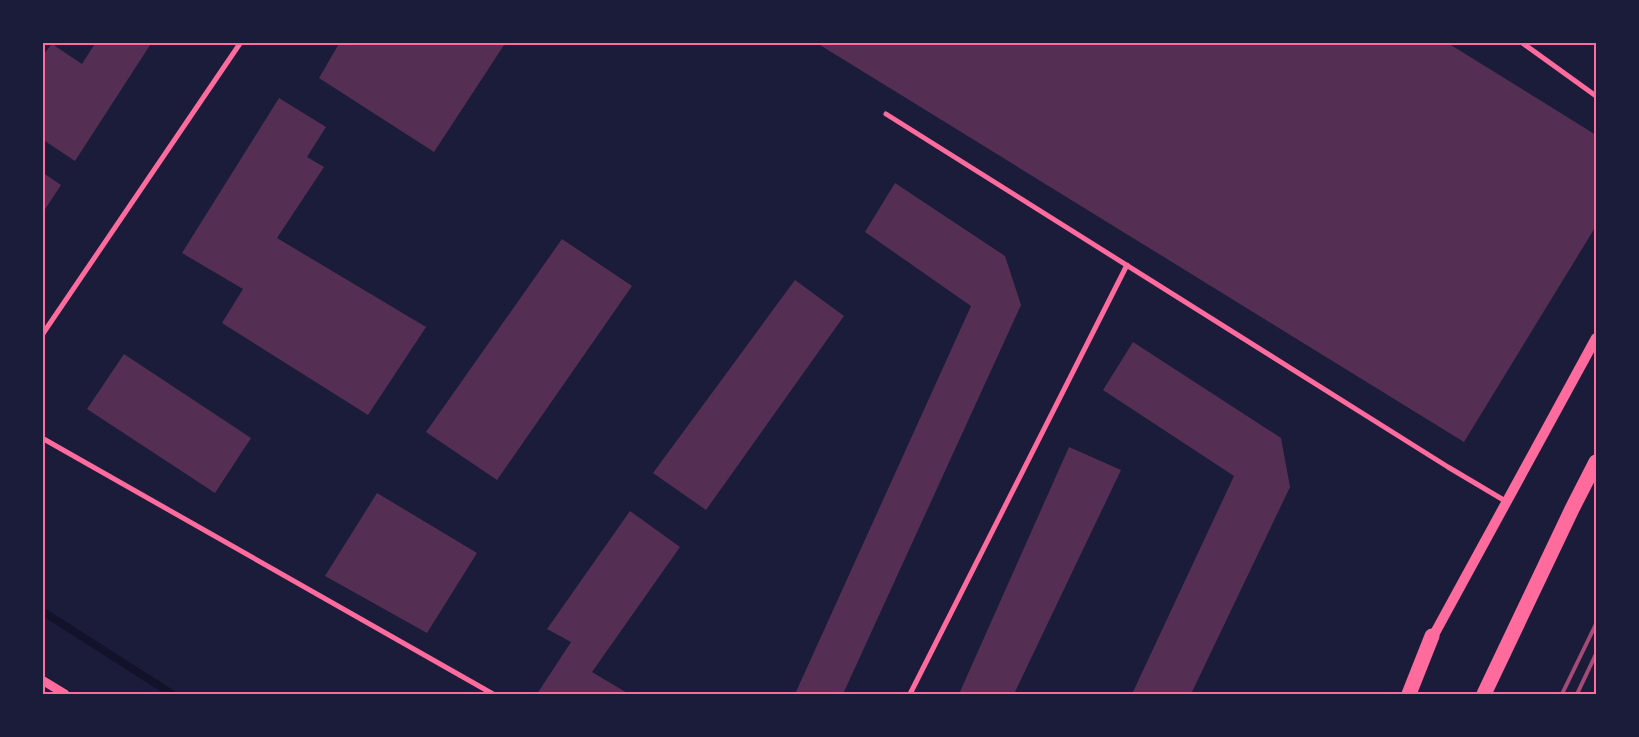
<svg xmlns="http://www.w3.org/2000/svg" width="1639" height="737" font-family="'Noto Sans',sans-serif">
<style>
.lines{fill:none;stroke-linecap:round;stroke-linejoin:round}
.stream{stroke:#12122b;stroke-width:8}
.building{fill:#542f53}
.minor{stroke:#ff6b9d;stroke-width:5}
.tertiary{stroke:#ff6b9d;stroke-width:9}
.secondary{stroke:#ff6b9d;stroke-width:10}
.motorway{stroke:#ff6b9d;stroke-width:15}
.rail{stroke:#a44b75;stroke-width:4}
.neatline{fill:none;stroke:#ff6b9d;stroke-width:2}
</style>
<rect width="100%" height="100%" fill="#1b1b3a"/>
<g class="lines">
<path class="stream" d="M42 611 172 694"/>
</g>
<path class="building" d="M53 42H57L55 46 82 64 96 42H152L75 161 42 139V57Z
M340 42H506L434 152 319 78Z
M815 42H1446L1596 135V226L1464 442Z
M279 98 326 127 307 157 324 167 277 238 426 327 368 415 222 323 243 289 182 253Z
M42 172 61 185 42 214Z
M895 183 1005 256 1021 305 843 694H795L971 306 865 232Z
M562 239 632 286 497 480 426 432Z
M795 280 844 316 706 510 653 473Z
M1133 342 1281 438 1290 487 1191 694H1132L1234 476 1103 390Z
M124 354 251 438 215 493 87 409Z
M1069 447 1121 470 1014 694H959Z
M377 493 477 553 427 633 325 576Z
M630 511 680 547 592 672 629 694H537L571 642 547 629Z"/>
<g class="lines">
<path class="minor" d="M1521 42 1596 96
M886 114 1448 467 1507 502
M42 335 241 42
M42 438 493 694
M910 694 1127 265"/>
<path class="tertiary" d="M42 680 65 694"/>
<path class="secondary" d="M1430 642 1596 338"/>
<path class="motorway" d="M1409 694 1432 636
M1484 694 1572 509 1596 462"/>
<path class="rail" d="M1562 694 1596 624
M1577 694 1596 654"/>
</g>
<rect width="1639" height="737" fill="none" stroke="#1b1b3a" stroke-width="88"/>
<rect x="44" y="44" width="1551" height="649" class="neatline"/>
</svg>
